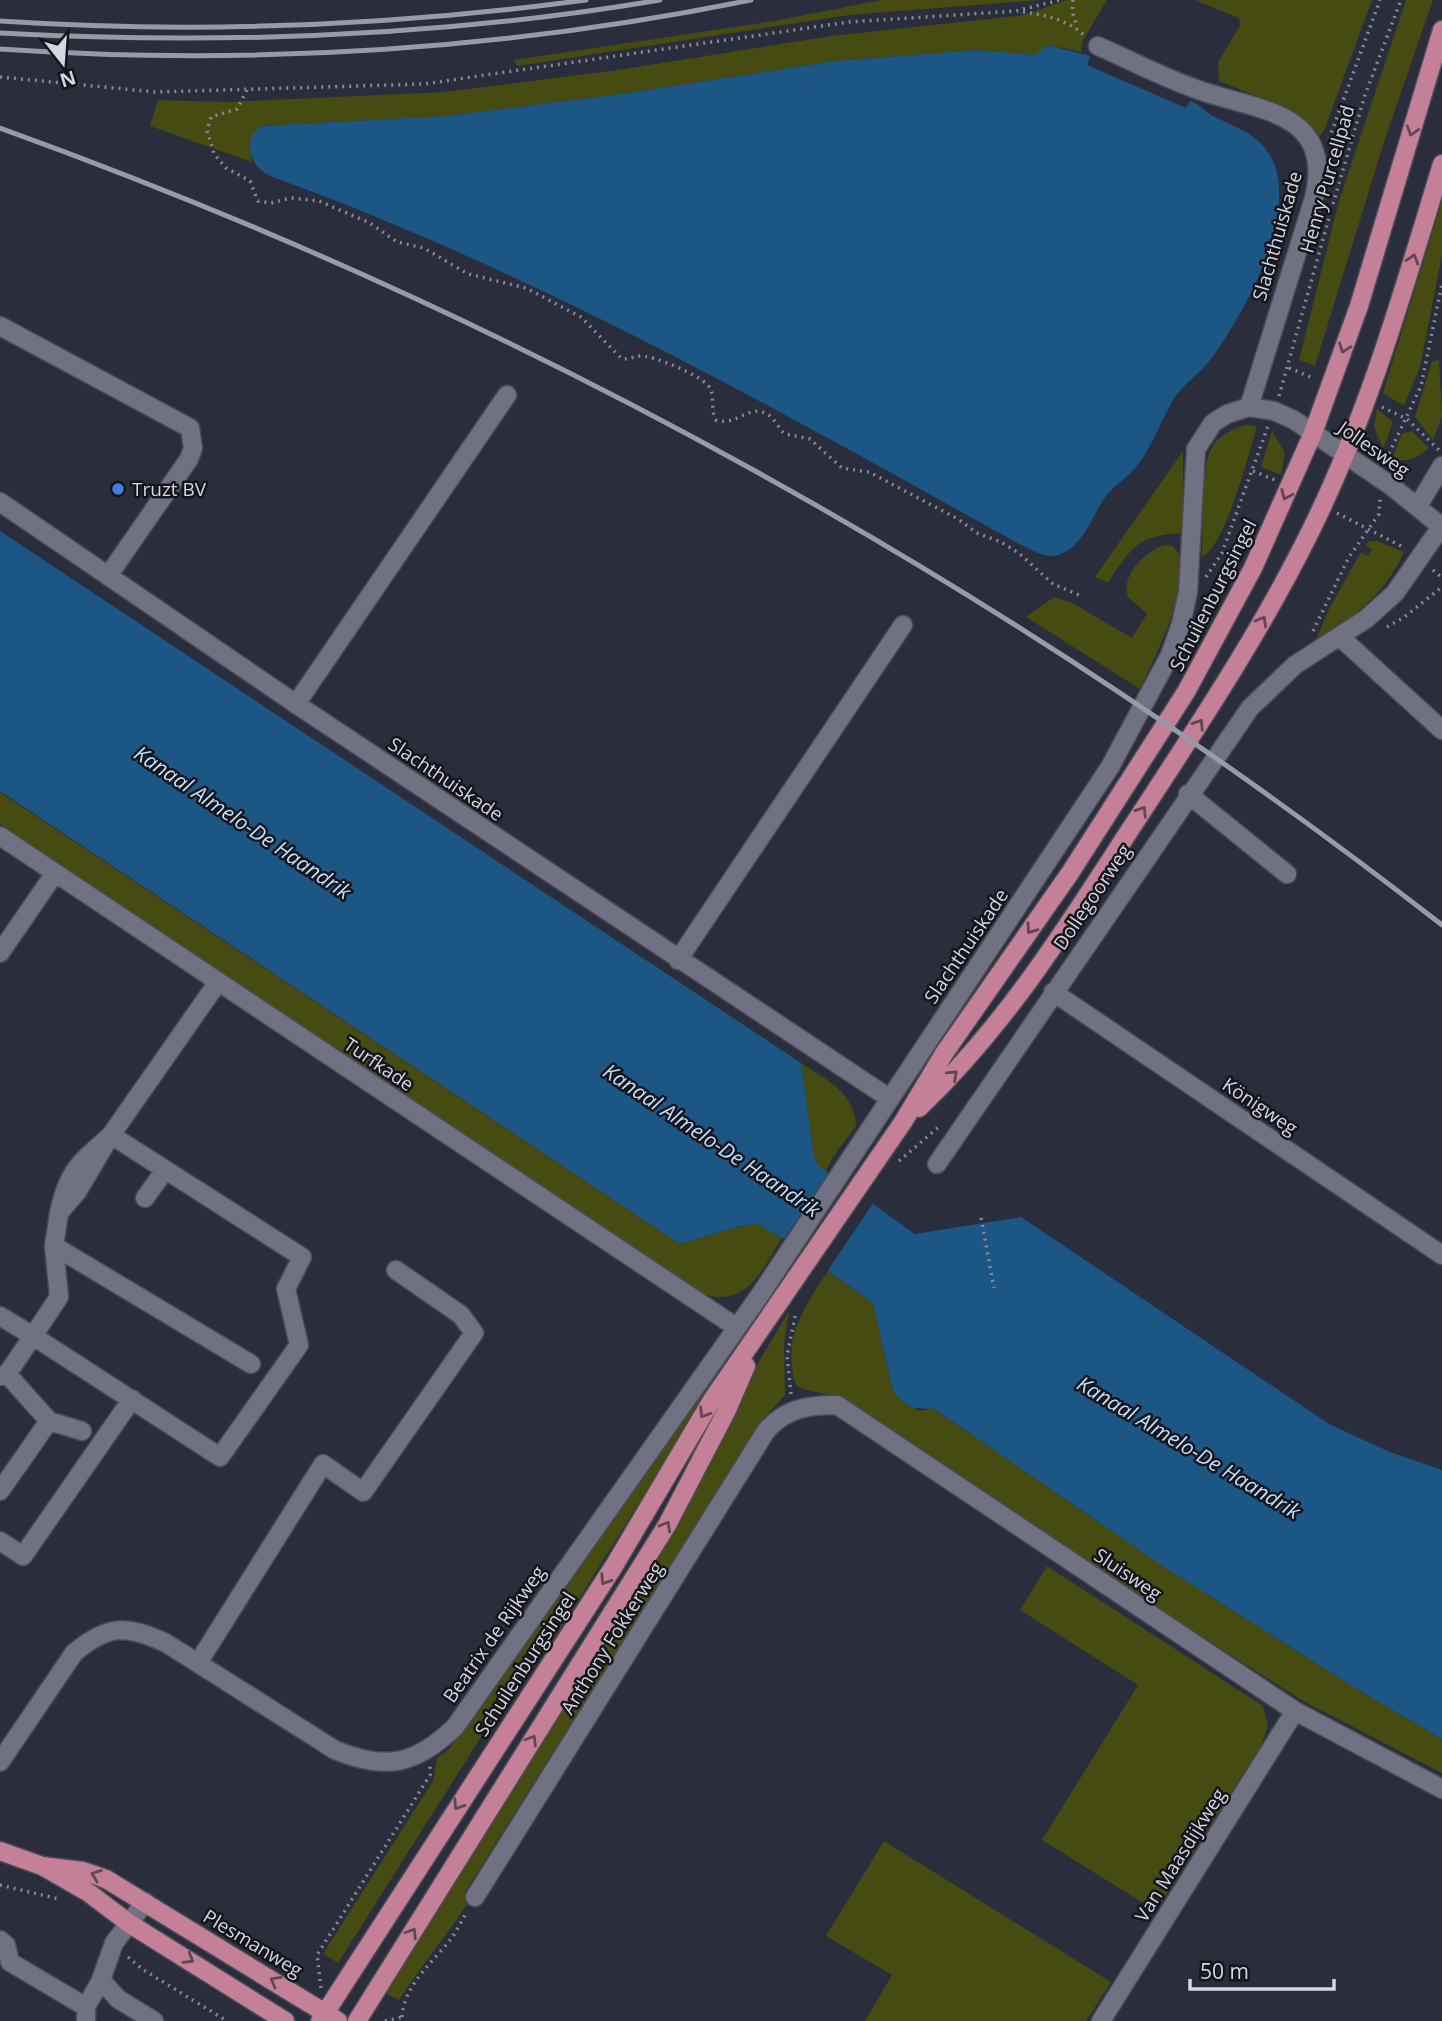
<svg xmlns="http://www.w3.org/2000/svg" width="1442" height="2021" font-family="'Open Sans',sans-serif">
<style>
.green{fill:#454b11}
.water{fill:#1b5685}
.pier{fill:#2a2d3b}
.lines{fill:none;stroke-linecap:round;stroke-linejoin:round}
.minor-casing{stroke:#494b57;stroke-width:21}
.major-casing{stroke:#494b57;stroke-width:21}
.path{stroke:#878a95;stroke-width:3.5;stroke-dasharray:2 5;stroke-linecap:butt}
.minor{stroke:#707283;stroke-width:18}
.major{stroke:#c48096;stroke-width:18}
.rail{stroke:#989aa5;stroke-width:5}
.oneway{stroke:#634553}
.shop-dot{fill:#3f7fe0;stroke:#14151c;stroke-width:2.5}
.labels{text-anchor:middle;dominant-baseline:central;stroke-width:5;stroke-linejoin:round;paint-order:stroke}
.street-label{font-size:19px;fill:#d5d7e0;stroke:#14151c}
.poi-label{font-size:19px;fill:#d5d7e0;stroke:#14151c;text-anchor:start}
.water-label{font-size:21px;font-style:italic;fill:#c0dffb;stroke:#14151c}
</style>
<rect width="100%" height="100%" fill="#2a2d3b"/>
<path class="green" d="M882 0H1042L849 15 517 66 514 60 774 21Z
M1067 0H1107L1082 42 1081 52 1048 45 1035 55 976 50 835 61 621 94 446 116 261 126 250 143 252 162 150 126 158 100 228 102 444 92 618 70 832 36 1024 15Z
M1195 0H1372L1324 131 1317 139 1293 111 1219 81 1218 62 1240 26 1239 18Z
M1406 0H1433L1385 139 1315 366 1299 360 1339 201Z
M1442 201V255L1420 367 1404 406 1383 393Z
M1439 359 1442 416 1433 440 1415 417 1432 362Z
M1377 409 1393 422 1383 449 1374 427Z
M1246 425 1257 426C1249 453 1226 545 1202 557 1203 531 1199 465 1214 444 1221 434 1235 428 1246 425Z
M1272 431 1285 453 1281 475 1261 467Z
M1412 431 1429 448C1419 457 1405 464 1392 458L1402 434Z
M1183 451V533C1139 535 1131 547 1108 583L1095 577Z
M1370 541H1377L1404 552C1386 593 1352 619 1315 642L1328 611 1361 552 1368 556 1372 549 1365 545Z
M1164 545 1173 546 1181 557C1188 593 1155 656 1140 689L1026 617 1054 597 1074 604 1132 638 1147 614 1128 597C1120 575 1146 551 1164 545Z
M0 792 680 1244 745 1225 758 1224 782 1238C760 1273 747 1309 699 1293L0 824Z
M801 1063C827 1080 855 1093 856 1126L833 1157 826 1171 819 1166 814 1157Z
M828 1271 873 1303 893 1391 919 1411 933 1408 1161 1565 1360 1691 1442 1739V1773L1305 1702 1259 1673 1029 1526 846 1400C830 1392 806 1393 796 1385 781 1341 804 1306 828 1271Z
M789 1311 784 1344 785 1395 763 1419 465 1892 472 1897C449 1933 422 1964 399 2000L384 1992Z
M726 1357 730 1359 551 1643 483 1734 338 1963 323 1954 433 1781 437 1758 450 1748Z
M1047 1566 1263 1706 1268 1726 1261 1746 1156 1911 1042 1840 1138 1685 1020 1610Z
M884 1841 1111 1982 1086 2021H865L892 1975 826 1936Z"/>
<path class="water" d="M1048 45 1090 56 1087 65 1186 108 1190 101C1200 104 1203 110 1211 115 1231 126 1250 130 1265 148 1302 192 1258 286 1232 327 1223 342 1210 363 1197 374 1189 381 1182 387 1175 397 1162 418 1154 442 1140 462 1130 477 1112 486 1103 500 1092 518 1083 545 1061 554 1048 560 1034 551 1021 545 776 409 535 272 270 176 253 166 248 156 251 136L261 126 446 116 621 94 835 61 976 50 1034 55Z
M0 531 801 1063 814 1157 819 1166 915 1234 1021 1217 1329 1424 1390 1452 1442 1470V1739L1360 1691 1161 1565 933 1408C917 1411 902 1406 893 1391L873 1303 828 1271 826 1264 758 1224 744 1225 680 1244 0 791Z"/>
<path class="pier" d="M831 1170 874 1202 826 1273 823 1267 782 1242Z"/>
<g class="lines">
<g class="minor-casing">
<path id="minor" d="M1098 46C1130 60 1162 77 1196 89 1255 111 1335 109 1314 198L1249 407
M0 326 190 428 193 448 189 459 108 576
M0 502 296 704 889 1098
M1418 506 1442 466
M1340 637 1442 730
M296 704 507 395
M1188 794 1287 874
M0 836 736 1327
M0 953 55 873
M678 960 903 625
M1053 992 1442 1255
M937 1164 1250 708 1295 665 1366 619 1395 593 1441 527
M145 1198 165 1170
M59 1213C68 1170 79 1164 111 1135L302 1257 286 1289 299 1345 220 1457 33 1336 59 1297 54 1246 59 1213 77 1192 111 1135 218 982
M54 1246 251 1364
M0 1316 33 1336 7 1374 0 1376
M7 1374 49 1421
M0 1491 49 1421 82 1431
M0 1541 23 1556 132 1399
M198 1663 323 1464 363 1492 474 1333 461 1315 396 1270
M0 1762 74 1653C108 1624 127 1625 166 1643L335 1750C386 1771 415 1765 455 1727L760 1295 1110 767 1170 655 1181 624 1188 592 1196 449 1213 423 1227 414 1249 407 1274 411 1294 420 1390 485 1442 527
M475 1897 766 1431C786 1408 808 1405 837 1405L1295 1711 1442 1789
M0 1940 6 1945 10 1962 86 2007
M101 1980 118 1999 154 2021
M86 2021V2007L101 1980 114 1943 145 1902
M1101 2021 1295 1711"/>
</g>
<g class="major-casing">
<path id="major" d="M919 1108C1003 1028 1062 935 1124 839 1190 738 1258 638 1311 530 1369 413 1404 288 1442 164
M0 1851 42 1866 89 1893 130 1924 285 2021
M42 1866 83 1871 106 1879 338 2021
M320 2021 614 1566 712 1400 903 1122 945 1052 1070 873 1186 692 1253 568 1313 433 1359 306 1442 30
M357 2021 667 1525 727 1410 746 1366"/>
</g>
<path class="path" d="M1073 0 1072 11 1077 26
M1023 12C1046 15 1068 20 1085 36
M0 77 156 92 424 84 849 22 1016 11 1060 0
M247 90 237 109 211 117 207 130 214 154 226 168 250 181 258 201 271 203 291 198 319 201 370 223 397 242 424 248 468 274 526 288 581 317 622 359C629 359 633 357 639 356 651 354 705 377 710 388 715 398 710 410 716 420 738 427 750 401 770 416 776 421 779 429 785 434L810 439 842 468 869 472 958 519 977 533 1001 542 1020 554 1053 584 1079 595
M1329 139 1380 0
M1333 204 1365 95 1401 0
M1289 368 1313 378
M1279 396 1329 218
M1382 407 1407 419 1439 450
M1386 460 1421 386 1442 284
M1253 471 1275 480
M1337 513 1405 548
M1433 570 1442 578
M1206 577 1222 553 1268 426
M1387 627 1403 618 1442 587
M1313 631 1349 557 1379 514 1380 499
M899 1161 941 1125
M981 1218 994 1288
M791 1394 787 1356 796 1312
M0 1885 59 1899
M128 1957 142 1969 227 2021
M321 1988 317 1955 430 1775V1766
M402 2017C404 1985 432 1963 451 1939 457 1931 462 1920 467 1911
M385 2021 402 2017"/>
<use href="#minor" class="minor"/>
<use href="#major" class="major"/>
<path class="rail" d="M0 21C196 34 392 26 586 0
M0 33C221 45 441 37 660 0
M0 49C250 66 505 50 751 0
M0 128C519 315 1007 586 1442 925"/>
</g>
<defs><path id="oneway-chevron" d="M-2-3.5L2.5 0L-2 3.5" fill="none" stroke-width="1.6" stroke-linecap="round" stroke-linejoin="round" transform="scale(1.75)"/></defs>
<g class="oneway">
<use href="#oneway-chevron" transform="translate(1412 131) rotate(107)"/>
<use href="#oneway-chevron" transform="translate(1413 259) rotate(-73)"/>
<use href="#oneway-chevron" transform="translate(1344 348) rotate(110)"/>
<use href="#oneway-chevron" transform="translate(1286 495) rotate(114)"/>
<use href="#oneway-chevron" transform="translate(1262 621) rotate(-60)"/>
<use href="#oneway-chevron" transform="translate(1199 724) rotate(-57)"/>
<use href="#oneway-chevron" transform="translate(1142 811) rotate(-57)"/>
<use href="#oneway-chevron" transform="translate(1031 929) rotate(125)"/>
<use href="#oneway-chevron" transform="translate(953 1075) rotate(-43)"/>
<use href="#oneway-chevron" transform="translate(704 1413) rotate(122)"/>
<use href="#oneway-chevron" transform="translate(666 1526) rotate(-60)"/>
<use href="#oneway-chevron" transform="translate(605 1580) rotate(123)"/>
<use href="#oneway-chevron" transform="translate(532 1740) rotate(-58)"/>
<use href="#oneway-chevron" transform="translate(458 1805) rotate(123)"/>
<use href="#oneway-chevron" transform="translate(96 1875) rotate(-160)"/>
<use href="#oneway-chevron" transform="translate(412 1933) rotate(-58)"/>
<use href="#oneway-chevron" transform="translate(189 1959) rotate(31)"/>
<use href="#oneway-chevron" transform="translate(275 1981) rotate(-150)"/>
</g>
<circle class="shop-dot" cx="118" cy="489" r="7"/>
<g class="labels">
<g class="street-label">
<text transform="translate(1327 179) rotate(-74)">Henry Purcellpad</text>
<text transform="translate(1277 236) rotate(-74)">Slachthuiskade</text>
<text transform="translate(1374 449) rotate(35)">Jollesweg</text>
<text transform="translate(1213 595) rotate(-63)">Schuilenburgsingel</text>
<text transform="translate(446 779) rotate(34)">Slachthuiskade</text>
<text transform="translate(1092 897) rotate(-56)">Dollegoorweg</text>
<text transform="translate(966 946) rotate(-56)">Slachthuiskade</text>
<text transform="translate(379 1064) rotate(34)">Turfkade</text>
<text transform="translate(1260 1106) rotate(34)">Königweg</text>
<text transform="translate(1128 1574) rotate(34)">Sluisweg</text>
<text transform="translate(494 1634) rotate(-55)">Beatrix de Rijkweg</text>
<text transform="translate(612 1638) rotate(-58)">Anthony Fokkerweg</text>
<text transform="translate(525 1664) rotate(-57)">Schuilenburgsingel</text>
<text transform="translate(1180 1855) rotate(-58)">Van Maasdijkweg</text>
<text transform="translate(253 1943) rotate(31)">Plesmanweg</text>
</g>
<g class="poi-label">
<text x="132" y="489">Truzt BV</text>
</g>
<g class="water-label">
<text transform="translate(243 822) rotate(34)">Kanaal Almelo-De Haandrik</text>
<text transform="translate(712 1140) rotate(34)">Kanaal Almelo-De Haandrik</text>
<text transform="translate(1189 1447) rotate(31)">Kanaal Almelo-De Haandrik</text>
</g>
</g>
<g transform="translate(63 63) rotate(163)" stroke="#14151c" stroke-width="5" paint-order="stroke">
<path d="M0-5L12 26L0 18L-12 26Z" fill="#d5d7e0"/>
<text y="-10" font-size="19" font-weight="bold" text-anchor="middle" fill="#d5d7e0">N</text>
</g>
<path d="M1190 1979v10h144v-10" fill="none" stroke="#d5d7e0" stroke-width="3.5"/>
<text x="1200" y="1979" font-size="21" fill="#d5d7e0" stroke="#14151c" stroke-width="5" paint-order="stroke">50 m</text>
</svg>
